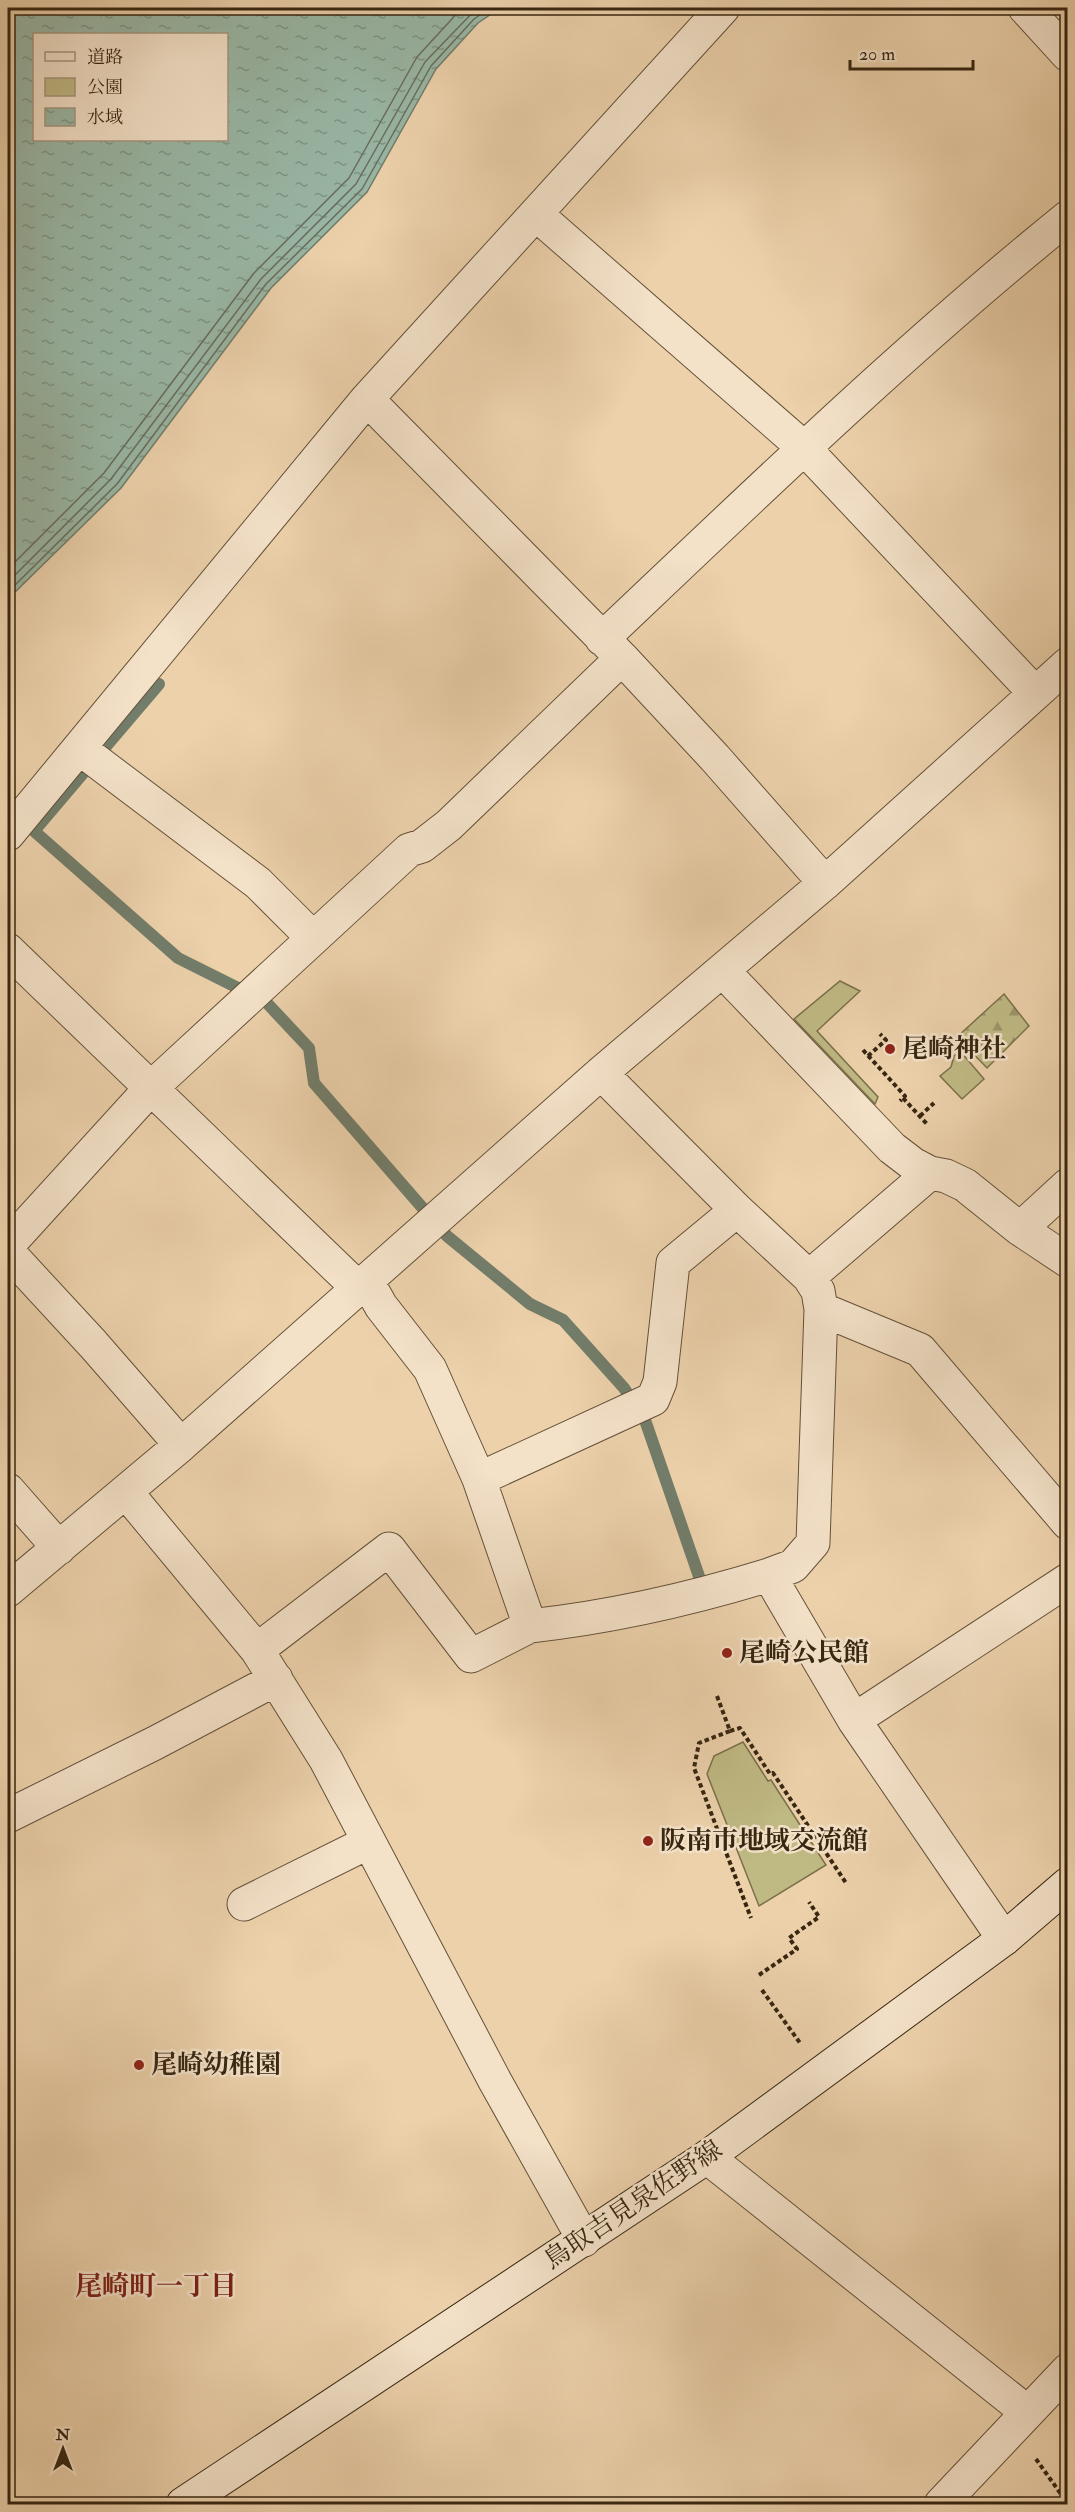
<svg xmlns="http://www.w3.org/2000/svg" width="1075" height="2512" font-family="'IM FELL Double Pica','Noto Serif JP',serif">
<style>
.green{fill:#bfb984;stroke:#7b704a;stroke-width:1.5}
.forest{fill:url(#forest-firs);stroke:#7b704a;stroke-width:1.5}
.water{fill:url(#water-ripples);stroke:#727d6a;stroke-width:1.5;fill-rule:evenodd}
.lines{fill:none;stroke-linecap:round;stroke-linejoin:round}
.shore{stroke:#686e5c;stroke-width:1.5}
.stream{stroke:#727d6a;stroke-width:12}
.minor-casing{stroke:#645138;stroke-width:35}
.tertiary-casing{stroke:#645138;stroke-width:35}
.secondary-casing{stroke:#372611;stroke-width:35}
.path{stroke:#372611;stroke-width:4;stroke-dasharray:4.5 3;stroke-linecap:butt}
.minor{stroke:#f3e1c8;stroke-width:33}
.tertiary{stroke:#f3e1c8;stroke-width:33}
.secondary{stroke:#f3e1c8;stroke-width:33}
.poi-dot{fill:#8f2418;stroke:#f3e1c8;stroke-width:2}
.labels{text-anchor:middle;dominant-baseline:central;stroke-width:5;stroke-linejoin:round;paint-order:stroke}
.poi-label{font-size:26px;font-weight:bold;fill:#372611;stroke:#f3e1c8;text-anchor:start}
.street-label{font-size:26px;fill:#372611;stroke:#f3e1c8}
.neighbourhood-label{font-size:27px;font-weight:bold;fill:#7a1f14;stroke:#f3e1c8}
</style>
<defs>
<pattern id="forest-firs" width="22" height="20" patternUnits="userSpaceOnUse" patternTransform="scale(1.5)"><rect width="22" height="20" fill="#bfb984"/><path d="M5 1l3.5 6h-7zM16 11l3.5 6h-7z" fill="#9c966b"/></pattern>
<pattern id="water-ripples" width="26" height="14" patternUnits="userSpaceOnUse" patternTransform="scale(1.5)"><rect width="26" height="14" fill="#99b7a6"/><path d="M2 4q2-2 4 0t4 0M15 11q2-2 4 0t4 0" fill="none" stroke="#7e9586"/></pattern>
</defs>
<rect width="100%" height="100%" fill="#ecd1ab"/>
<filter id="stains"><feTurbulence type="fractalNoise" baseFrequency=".00333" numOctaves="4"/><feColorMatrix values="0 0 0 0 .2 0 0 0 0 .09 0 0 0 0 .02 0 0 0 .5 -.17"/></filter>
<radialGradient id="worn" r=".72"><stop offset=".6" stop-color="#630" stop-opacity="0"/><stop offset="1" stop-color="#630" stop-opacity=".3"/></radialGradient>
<path class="green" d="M840 981 860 991 817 1031 878 1097 875 1104 794 1019Z
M960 1051 984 1079 962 1099 940 1076 951 1067 954 1056Z
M743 1742 768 1781 771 1780 826 1865 759 1906 707 1774 714 1756Z"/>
<path class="forest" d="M1004 994 1029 1026 987 1068 957 1037Z"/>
<path class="water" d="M8 8H500L478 23 436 69 367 192 271 288 121 488 8 599ZM34 34H226V140H34Z"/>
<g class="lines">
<path class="shore" d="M8 569 104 473 254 273 349 178 417 57 462 8
M8 582 111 479 261 279 356 184 425 62 477 8
M8 592 117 484 266 284 362 189 431 66 474 19 490 8"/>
<path class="stream" d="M159 684 34 831 178 958 266 1002 309 1048 314 1083 447 1236 530 1304 563 1320 624 1388 645 1420 702 1585 710 1583"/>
<g class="minor-casing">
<path id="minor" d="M1025 8 1068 55
M537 215 804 448 1035 693
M367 399 622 658 715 758 825 883
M602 639C754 495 905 349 1068 217
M79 748 258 883 313 938
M8 834 367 399 723 8
M8 950 358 1288
M723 971 892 1148 913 1164 930 1173 946 1176 965 1185 1020 1229 1068 1261
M601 1073 737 1210 809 1277 818 1291 821 1309 920 1350 1068 1523
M1020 1229 1068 1185
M8 1245 151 1088 409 850 422 846 449 825 622 658
M8 1252 93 1344 181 1445
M809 1277 930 1173
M367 1281 381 1306 430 1369 479 1479 530 1626C612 1617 691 1599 769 1575L854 1720 1004 1939
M479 1479 653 1399 660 1382 673 1263 737 1210
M8 1490 59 1548
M126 1492 257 1650 326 1760 495 2081 584 2240
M769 1575 793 1566 813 1543 821 1309
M8 1590 181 1445 601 1073 825 883 1068 664
M257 1650 389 1549 471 1656 530 1626
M854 1720 1068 1580
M8 1816 155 1743 276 1679
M244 1904 369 1842
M707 2157 1027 2412"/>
</g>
<g class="tertiary-casing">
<path id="tertiary" d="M941 2504 1068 2370"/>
</g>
<g class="secondary-casing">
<path id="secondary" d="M183 2504 707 2157 1004 1939 1068 1884"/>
</g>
<path class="path" d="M863 1050 905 1096 900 1101
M868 1056 886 1040 880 1034
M903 1098 927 1124
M920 1116 934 1103
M717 1696 730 1731 699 1743 694 1768 751 1918
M730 1731 740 1728 770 1774 773 1773 846 1883
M759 1975 797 1949 789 1938 819 1917 809 1902
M762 1990 800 2043
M1036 2459 1068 2504"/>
<use href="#minor" class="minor"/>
<use href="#tertiary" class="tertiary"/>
<use href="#secondary" class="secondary"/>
</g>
<g class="poi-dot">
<circle cx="890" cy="1049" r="6"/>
<circle cx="727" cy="1653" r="6"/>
<circle cx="648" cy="1841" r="6"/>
<circle cx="139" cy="2065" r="6"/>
</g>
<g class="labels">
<g class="poi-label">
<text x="902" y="1049">尾崎神社</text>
<text x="739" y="1653">尾崎公民館</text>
<text x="660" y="1841">阪南市地域交流館</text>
<text x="151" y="2065">尾崎幼稚園</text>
</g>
<g class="street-label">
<text transform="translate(633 2205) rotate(-34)">鳥取吉見泉佐野線</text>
</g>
<g class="neighbourhood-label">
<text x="156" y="2286">尾崎町一丁目</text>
</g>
</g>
<rect width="1075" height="2512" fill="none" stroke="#ecd1ab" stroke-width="30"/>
<rect x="9" y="9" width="1057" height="2494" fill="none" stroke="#372611" stroke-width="3"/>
<rect x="15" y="15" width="1045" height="2482" fill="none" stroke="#372611" stroke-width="1.5"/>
<rect x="33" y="33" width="195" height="108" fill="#f3e1c8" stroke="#a8967f" stroke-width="1.5"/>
<rect x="45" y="52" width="30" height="9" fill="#f3e1c8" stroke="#a8967f" stroke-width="1.5"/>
<text x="87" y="63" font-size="18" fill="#372611">道路</text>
<rect x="45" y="78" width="30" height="18" fill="#bfb984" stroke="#a8967f" stroke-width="1.5"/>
<text x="87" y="93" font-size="18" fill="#372611">公園</text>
<rect x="45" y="108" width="30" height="18" fill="url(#water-ripples)" stroke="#a8967f" stroke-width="1.5"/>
<text x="87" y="123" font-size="18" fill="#372611">水域</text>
<g transform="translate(63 2449)" stroke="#f3e1c8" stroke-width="4.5" paint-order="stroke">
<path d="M0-4.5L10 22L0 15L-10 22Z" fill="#372611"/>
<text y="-9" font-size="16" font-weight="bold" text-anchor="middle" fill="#372611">N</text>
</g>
<path d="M850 60v9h123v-9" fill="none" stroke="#372611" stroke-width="3"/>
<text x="859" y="60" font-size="18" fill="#372611" stroke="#f3e1c8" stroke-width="4.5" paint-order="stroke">20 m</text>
<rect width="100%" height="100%" filter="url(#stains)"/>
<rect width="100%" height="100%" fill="url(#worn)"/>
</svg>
